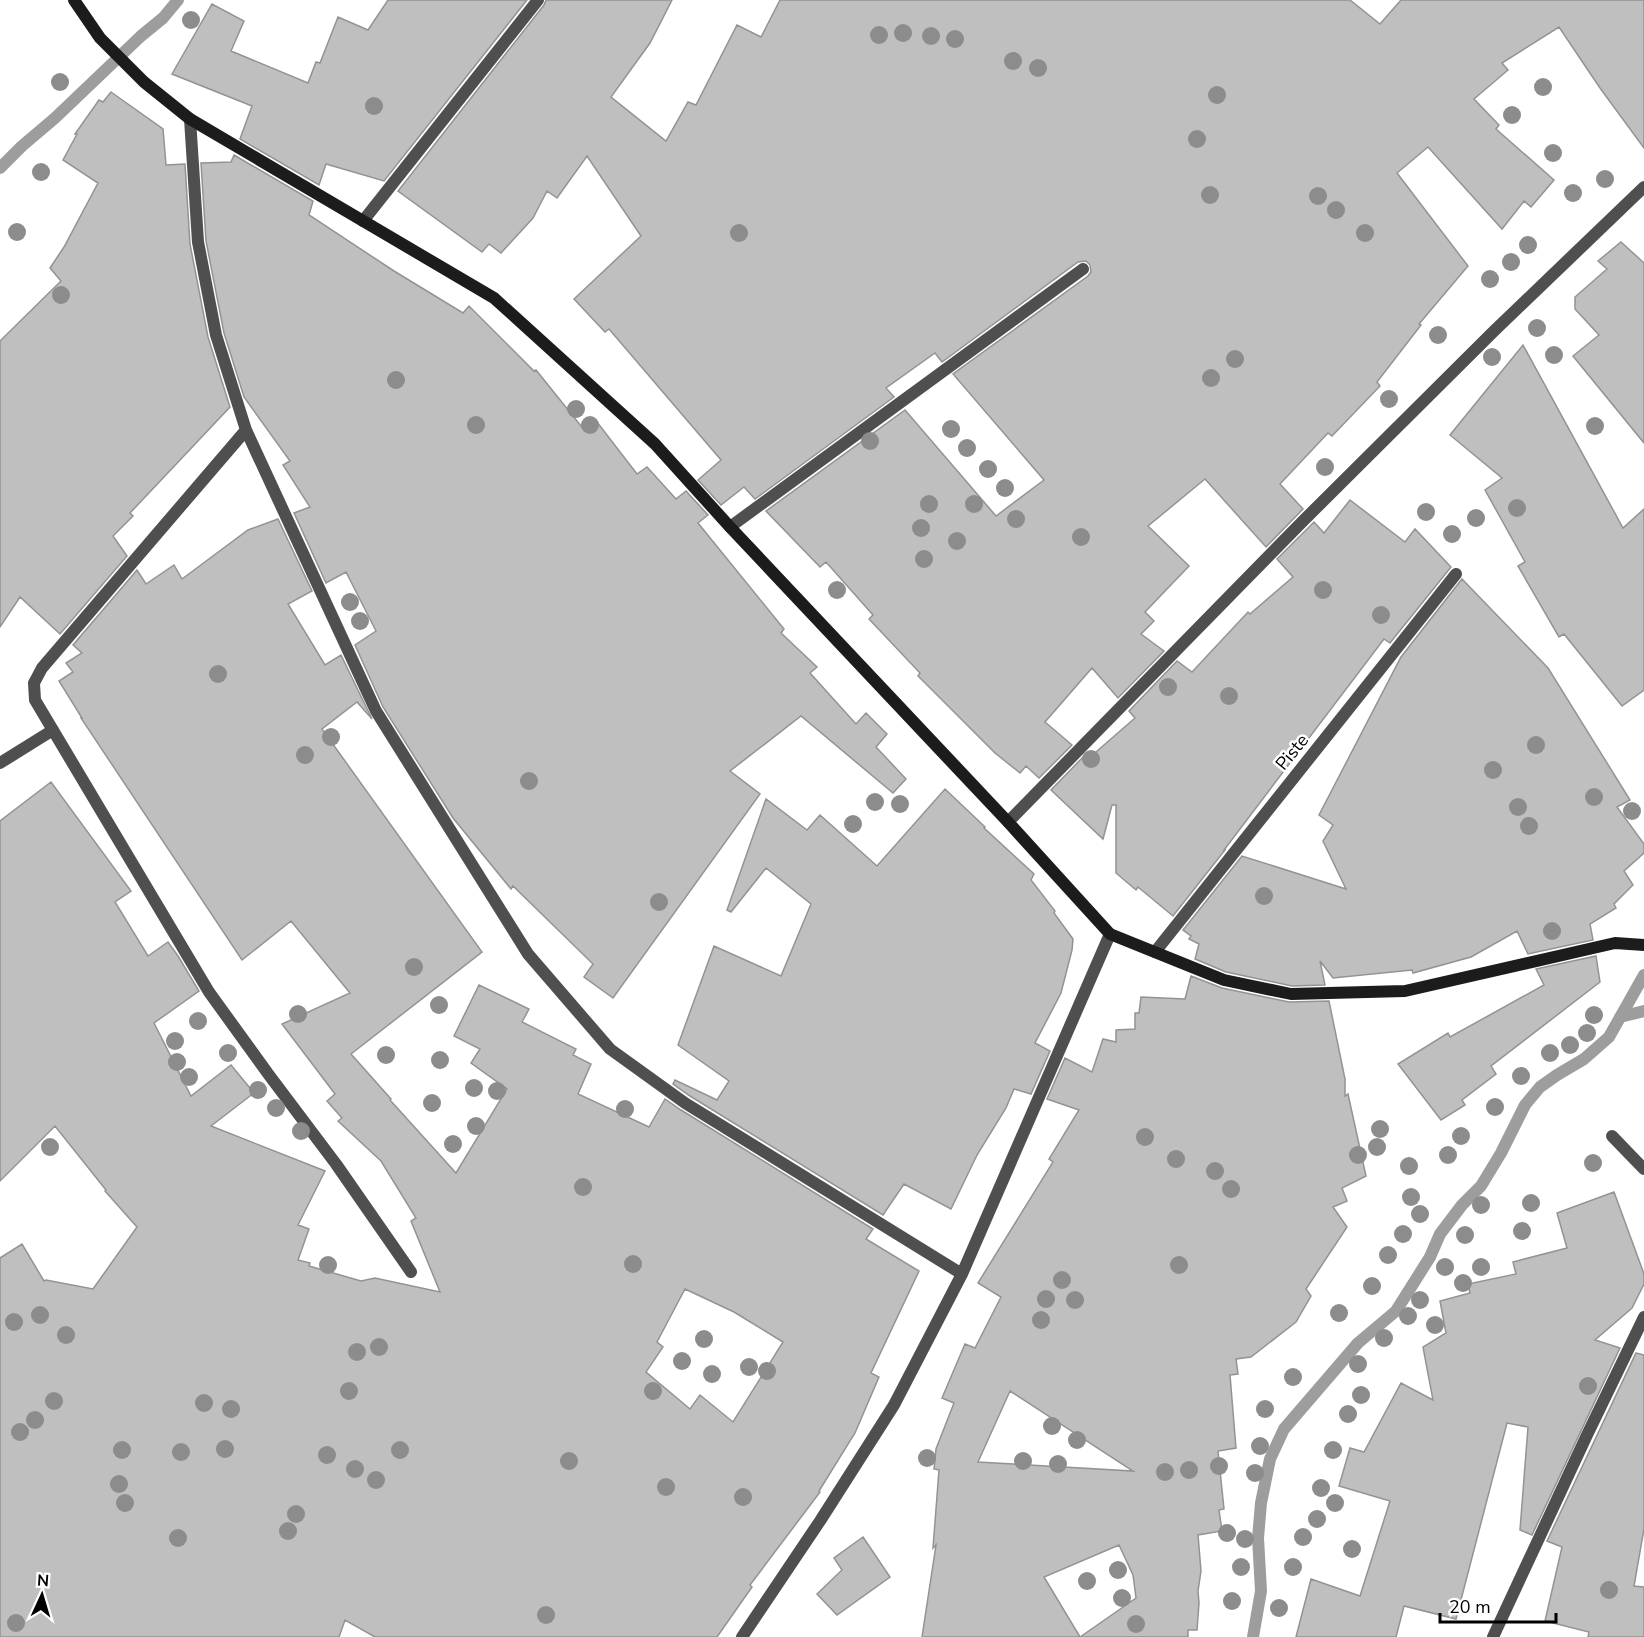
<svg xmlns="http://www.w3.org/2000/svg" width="1644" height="1637" font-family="'Nunito Sans',sans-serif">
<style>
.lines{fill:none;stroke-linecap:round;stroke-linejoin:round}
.stream{stroke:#9d9d9d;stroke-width:12}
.building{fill:#bfbfbf;stroke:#939393;stroke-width:1.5;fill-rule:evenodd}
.street{stroke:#4f4f4f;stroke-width:12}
.secondary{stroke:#1c1c1c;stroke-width:12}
.tree{fill:#8c8c8c}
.labels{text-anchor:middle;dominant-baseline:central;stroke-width:5;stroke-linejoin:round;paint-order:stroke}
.street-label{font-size:18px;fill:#000;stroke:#fff}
</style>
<rect width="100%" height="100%" fill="#fff"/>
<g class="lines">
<path class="stream" d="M0 168 22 146 55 118 141 36 163 18 178 0
M1620 1017 1644 1011
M1253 1637 1261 1591 1258 1538 1261 1503 1270 1459 1284 1429 1358 1343 1396 1311 1430 1257 1440 1234 1462 1205 1481 1186 1501 1153 1525 1105 1540 1087 1557 1075 1584 1059 1609 1037 1644 975"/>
</g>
<path class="building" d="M388 0H527L384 181 326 164 319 185 240 139 252 106 172 74 212 4 244 21 231 51 308 83 316 62 320 63 338 17 368 30Z
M546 0H672L650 43 611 97 666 141 688 102 696 105 737 25 761 37 780 0H1350L1380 24 1401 0H1644V148L1600 88 1559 27 1502 63 1508 70 1474 99 1499 125 1496 129 1554 180 1531 207 1524 201 1502 229 1428 147 1397 173 1468 266 1419 324 1421 325 1377 382 1380 386 1332 436 1328 433 1280 484 1303 509 1266 547 1205 479 1148 526 1189 566 1145 612 1154 621 1141 634 1164 651 1118 698 1092 668 1045 722 1072 745 1039 778 1026 766 1020 773 995 753 918 676 920 673 869 619 873 615 826 562 820 567 766 511 905 410 996 516 1044 480 953 374 1088 276 1091 272 1090 265 1086 261 1078 262 942 362 935 353 886 388 894 397 755 499 744 487 721 505 698 480 721 460 609 329 605 332 574 299 641 236 587 156 557 198 547 191 533 218 501 253 489 244 482 252 398 191 544 5Z
M111 92 163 129 166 165 185 164 190 244 208 337 230 407 130 513 133 516 113 536 127 556 60 634 20 597 0 627V341L61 281 50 268 64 247 98 183 63 160 77 134H75L99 100 103 102Z
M234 155 313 201 309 215 394 271 463 313 469 306 534 371 536 370 585 431 597 422 637 474 647 467 676 499 686 491 708 515 698 523 784 629 781 633 817 667 810 673 856 724 866 713 887 734 876 747 906 779 893 793 801 716 730 771 760 794 613 998 584 977 593 964 513 886 511 889 453 818 383 707 355 645 376 631 346 572 326 583 294 513 310 507 283 465 290 461 244 397 224 333 206 241 201 163 231 162Z
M1621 242 1644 263V443L1573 356 1599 335 1575 309V297L1607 269 1598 261Z
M1523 345 1623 528 1644 509V690L1622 706 1564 634 1559 637 1518 566 1525 562 1485 490 1502 478 1450 435Z
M1350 500 1405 542 1415 529 1451 567 1390 643 1384 639 1224 850H1225L1173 916 1138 887 1136 890 1116 873V805H1112L1103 839 1051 790 1085 755 1089 758 1135 718 1129 711 1177 661 1192 672 1248 612 1250 614 1293 577 1277 559 1314 522 1324 533Z
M278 519 312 591 288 604 325 665 341 655 372 719 357 702 322 729 482 952 351 1054 391 1099 390 1100 456 1173 507 1089 471 1063 480 1049 454 1036 479 985 529 1009 522 1022 576 1049 573 1055 591 1064 578 1094 649 1127 665 1099 681 1110 873 1229 866 1239 919 1271 871 1373 879 1377 855 1433 819 1491 820 1492 750 1585 752 1587 717 1637H375L345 1620 339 1637H0V1258L22 1244 44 1281 46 1280 93 1289 137 1227 105 1191 106 1190 55 1126 0 1181V821L51 782 131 891 115 902 148 956 168 942 178 956 199 991 154 1023 191 1096 231 1065 254 1093 211 1126 325 1171 298 1225 309 1229 298 1260 310 1263 309 1266 361 1281 375 1278 440 1292 411 1221 416 1218 381 1161 338 1121 342 1118 327 1101 335 1094 282 1024 350 993 291 921 242 960 81 718H82L59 681 73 672 66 663 82 653 73 645 137 570 146 584 174 565 182 579 248 530ZM685 1289 734 1312 783 1342 733 1422 700 1395 690 1409 646 1372 663 1347 657 1342Z
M1462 579 1548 668 1630 800 1617 807 1644 844V853L1624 871 1633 885 1614 904 1616 908 1590 924 1593 940 1528 954 1517 931 1471 957 1413 973 1412 970 1333 978 1320 961 1325 985 1292 986 1226 972 1195 959 1199 944 1189 939 1191 936 1183 930 1242 856 1346 889 1323 841 1333 825 1319 815 1401 657Z
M945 789 985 827 984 828 1034 874 1031 880 1055 911 1054 913 1073 939 1072 950 1061 993 1035 1043 1050 1051 1031 1094 1014 1089 1006 1108 977 1155 951 1209 904 1184 883 1215 690 1096 673 1084 675 1080 717 1100 729 1081 678 1045 714 946 781 976 811 904 766 868 731 912 727 910 766 799 807 830 820 815 877 866Z
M1596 956 1600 982 1491 1066 1496 1074 1462 1100 1465 1105 1441 1120 1398 1064 1448 1033 1450 1037 1544 985 1536 969Z
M1191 976 1222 988 1289 1002 1329 1001 1345 1079V1096L1348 1094 1366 1176 1342 1188 1347 1201 1333 1207 1347 1227 1306 1289 1311 1296 1296 1322 1251 1357 1236 1359 1238 1374 1230 1375 1236 1448 1218 1451 1224 1509 1219 1510 1222 1531 1198 1535 1201 1571 1198 1591 1199 1603 1197 1630H1188V1637H922L936 1545 933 1548 939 1470 934 1469 936 1449 954 1403 942 1398 965 1344 975 1348 1001 1297 978 1283 1053 1162 1049 1159 1079 1110 1047 1099 1065 1058 1092 1072 1103 1039 1116 1042V1030L1135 1029V1013H1139L1141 997 1185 999ZM1010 1391 1133 1471 978 1462ZM1119 1545 1133 1575 1136 1598 1080 1637 1044 1577Z
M1614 1192 1644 1274V1284L1632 1308 1595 1340 1620 1348 1532 1535 1520 1530 1528 1427 1507 1423 1456 1619 1404 1606 1396 1637H1296L1311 1579 1360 1596 1390 1501 1339 1486 1350 1448 1364 1452 1401 1383 1433 1400 1423 1347 1446 1333 1440 1301 1470 1293 1468 1284 1516 1274 1513 1262 1567 1248 1557 1213Z
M1636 1353 1644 1355V1529L1634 1586 1644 1587V1637H1588L1589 1632 1545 1621 1562 1547 1547 1541Z
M863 1537 890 1577 837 1615 817 1594 842 1570 834 1558Z"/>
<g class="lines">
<path class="street" d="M190 119 198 242 216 335 246 430 376 711 528 954 610 1049 685 1103 962 1274
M363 221 538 0
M246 430 42 668 34 683 35 700 209 992 269 1075 336 1164 411 1272
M730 527 1083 269
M0 763 53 730
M1008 822 1304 520 1494 331 1644 187
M1155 952 1456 574
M1612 1136 1644 1169
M742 1637 820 1521 894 1405 962 1274 1110 934
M1493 1637 1587 1435 1644 1317"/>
<path class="secondary" d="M74 0 100 38 144 82 190 119 494 298 655 444 730 527 1008 822 1110 934 1224 980 1291 994 1405 991 1615 943 1644 945"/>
</g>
<g class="tree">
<circle cx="191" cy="20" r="9"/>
<circle cx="903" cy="33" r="9"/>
<circle cx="879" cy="35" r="9"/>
<circle cx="931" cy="36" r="9"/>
<circle cx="955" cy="39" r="9"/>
<circle cx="1013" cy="61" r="9"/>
<circle cx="1038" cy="68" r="9"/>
<circle cx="60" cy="82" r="9"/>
<circle cx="1543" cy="87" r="9"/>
<circle cx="1217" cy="95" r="9"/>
<circle cx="374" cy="106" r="9"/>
<circle cx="1512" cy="115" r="9"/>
<circle cx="1197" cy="139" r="9"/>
<circle cx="1553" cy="153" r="9"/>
<circle cx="41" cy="172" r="9"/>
<circle cx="1605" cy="179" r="9"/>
<circle cx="1573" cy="193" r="9"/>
<circle cx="1210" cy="195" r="9"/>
<circle cx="1318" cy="196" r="9"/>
<circle cx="1336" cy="210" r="9"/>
<circle cx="17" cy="232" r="9"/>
<circle cx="739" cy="233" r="9"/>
<circle cx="1365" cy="233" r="9"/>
<circle cx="1528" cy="245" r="9"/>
<circle cx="1511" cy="262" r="9"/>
<circle cx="1490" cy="279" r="9"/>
<circle cx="61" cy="295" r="9"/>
<circle cx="1537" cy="328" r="9"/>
<circle cx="1438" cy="335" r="9"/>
<circle cx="1554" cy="355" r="9"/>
<circle cx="1492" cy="357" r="9"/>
<circle cx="1235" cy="359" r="9"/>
<circle cx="1211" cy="378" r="9"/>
<circle cx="396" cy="380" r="9"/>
<circle cx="1389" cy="399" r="9"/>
<circle cx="576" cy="409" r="9"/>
<circle cx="476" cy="425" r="9"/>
<circle cx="590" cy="425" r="9"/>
<circle cx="1595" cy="426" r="9"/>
<circle cx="951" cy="429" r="9"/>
<circle cx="870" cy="441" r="9"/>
<circle cx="967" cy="448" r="9"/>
<circle cx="1325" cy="467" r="9"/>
<circle cx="988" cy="469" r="9"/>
<circle cx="1005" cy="488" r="9"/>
<circle cx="929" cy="504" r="9"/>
<circle cx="974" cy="504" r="9"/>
<circle cx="1517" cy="508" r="9"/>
<circle cx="1426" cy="512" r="9"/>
<circle cx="1476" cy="518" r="9"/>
<circle cx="1016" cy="519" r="9"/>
<circle cx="921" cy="528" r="9"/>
<circle cx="1452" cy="534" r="9"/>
<circle cx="1081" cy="537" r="9"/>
<circle cx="957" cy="541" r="9"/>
<circle cx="924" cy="559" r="9"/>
<circle cx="837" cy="590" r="9"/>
<circle cx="1323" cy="590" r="9"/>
<circle cx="350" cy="602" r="9"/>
<circle cx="1381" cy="615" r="9"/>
<circle cx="360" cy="621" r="9"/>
<circle cx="218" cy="674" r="9"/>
<circle cx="1168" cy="687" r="9"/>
<circle cx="1229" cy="696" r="9"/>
<circle cx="331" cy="737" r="9"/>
<circle cx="1536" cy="745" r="9"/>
<circle cx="305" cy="755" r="9"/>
<circle cx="1091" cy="759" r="9"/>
<circle cx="1493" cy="770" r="9"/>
<circle cx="529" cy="781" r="9"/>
<circle cx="1594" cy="797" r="9"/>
<circle cx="875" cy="802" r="9"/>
<circle cx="900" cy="804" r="9"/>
<circle cx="1518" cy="807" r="9"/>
<circle cx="1632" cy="811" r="9"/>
<circle cx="853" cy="824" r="9"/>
<circle cx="1529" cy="826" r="9"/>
<circle cx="1264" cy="896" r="9"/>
<circle cx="659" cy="902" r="9"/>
<circle cx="1552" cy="931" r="9"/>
<circle cx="414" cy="967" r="9"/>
<circle cx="439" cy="1005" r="9"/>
<circle cx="298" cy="1014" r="9"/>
<circle cx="1594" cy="1015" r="9"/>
<circle cx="198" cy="1021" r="9"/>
<circle cx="1587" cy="1033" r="9"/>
<circle cx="175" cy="1041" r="9"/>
<circle cx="1570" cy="1045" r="9"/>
<circle cx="228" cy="1053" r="9"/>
<circle cx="1550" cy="1053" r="9"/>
<circle cx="386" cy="1055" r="9"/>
<circle cx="440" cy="1060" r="9"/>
<circle cx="177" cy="1062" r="9"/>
<circle cx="1521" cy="1076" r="9"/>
<circle cx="189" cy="1077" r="9"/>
<circle cx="474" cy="1088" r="9"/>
<circle cx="258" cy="1090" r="9"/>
<circle cx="497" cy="1091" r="9"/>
<circle cx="432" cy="1103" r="9"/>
<circle cx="1495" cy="1107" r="9"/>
<circle cx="276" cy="1108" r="9"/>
<circle cx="625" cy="1109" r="9"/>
<circle cx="476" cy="1126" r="9"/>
<circle cx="1380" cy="1129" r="9"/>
<circle cx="301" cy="1131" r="9"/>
<circle cx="1461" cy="1136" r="9"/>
<circle cx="1145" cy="1137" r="9"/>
<circle cx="453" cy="1144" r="9"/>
<circle cx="50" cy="1147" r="9"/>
<circle cx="1377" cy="1147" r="9"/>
<circle cx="1358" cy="1155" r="9"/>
<circle cx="1448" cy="1155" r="9"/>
<circle cx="1176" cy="1159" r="9"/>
<circle cx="1593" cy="1163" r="9"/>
<circle cx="1409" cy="1166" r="9"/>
<circle cx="1215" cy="1171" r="9"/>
<circle cx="583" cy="1187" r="9"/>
<circle cx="1231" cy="1189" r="9"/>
<circle cx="1411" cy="1197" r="9"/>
<circle cx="1531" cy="1203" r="9"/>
<circle cx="1481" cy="1205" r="9"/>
<circle cx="1420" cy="1214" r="9"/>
<circle cx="1522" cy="1231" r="9"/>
<circle cx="1403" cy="1234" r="9"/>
<circle cx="1465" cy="1235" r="9"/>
<circle cx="1388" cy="1255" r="9"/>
<circle cx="633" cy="1264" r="9"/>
<circle cx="328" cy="1265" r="9"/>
<circle cx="1179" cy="1265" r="9"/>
<circle cx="1445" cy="1267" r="9"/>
<circle cx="1481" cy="1267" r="9"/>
<circle cx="1062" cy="1280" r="9"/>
<circle cx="1463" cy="1283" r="9"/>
<circle cx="1372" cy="1286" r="9"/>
<circle cx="1046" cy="1299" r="9"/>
<circle cx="1075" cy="1300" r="9"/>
<circle cx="1420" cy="1300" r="9"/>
<circle cx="1339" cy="1313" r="9"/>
<circle cx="40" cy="1315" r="9"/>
<circle cx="1408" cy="1316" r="9"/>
<circle cx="1041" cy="1320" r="9"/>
<circle cx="14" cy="1322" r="9"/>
<circle cx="1435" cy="1325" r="9"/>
<circle cx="66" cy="1335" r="9"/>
<circle cx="1384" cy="1338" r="9"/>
<circle cx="704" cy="1339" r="9"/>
<circle cx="379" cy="1347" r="9"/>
<circle cx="357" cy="1352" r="9"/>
<circle cx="682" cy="1361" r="9"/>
<circle cx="1358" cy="1364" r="9"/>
<circle cx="749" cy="1367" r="9"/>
<circle cx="767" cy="1371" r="9"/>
<circle cx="712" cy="1374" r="9"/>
<circle cx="1293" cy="1377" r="9"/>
<circle cx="1588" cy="1386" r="9"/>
<circle cx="349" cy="1391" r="9"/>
<circle cx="653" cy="1391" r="9"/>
<circle cx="1361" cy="1395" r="9"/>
<circle cx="54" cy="1401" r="9"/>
<circle cx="204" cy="1403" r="9"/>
<circle cx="231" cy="1409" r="9"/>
<circle cx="1265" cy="1409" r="9"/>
<circle cx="1348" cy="1414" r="9"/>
<circle cx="35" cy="1420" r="9"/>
<circle cx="1052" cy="1426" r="9"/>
<circle cx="20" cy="1432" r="9"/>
<circle cx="1077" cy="1440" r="9"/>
<circle cx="1260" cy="1446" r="9"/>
<circle cx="225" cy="1449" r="9"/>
<circle cx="122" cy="1450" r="9"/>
<circle cx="400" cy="1450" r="9"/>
<circle cx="1333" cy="1450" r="9"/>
<circle cx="181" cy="1452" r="9"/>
<circle cx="327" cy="1455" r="9"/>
<circle cx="927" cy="1458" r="9"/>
<circle cx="569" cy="1461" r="9"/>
<circle cx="1023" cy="1461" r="9"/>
<circle cx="1058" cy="1464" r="9"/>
<circle cx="1219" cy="1466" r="9"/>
<circle cx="355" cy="1469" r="9"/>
<circle cx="1189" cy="1470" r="9"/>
<circle cx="1165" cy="1472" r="9"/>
<circle cx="1255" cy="1473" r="9"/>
<circle cx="376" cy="1480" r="9"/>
<circle cx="119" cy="1484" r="9"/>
<circle cx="666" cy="1487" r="9"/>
<circle cx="1321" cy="1488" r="9"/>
<circle cx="743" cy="1497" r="9"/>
<circle cx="125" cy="1503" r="9"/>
<circle cx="1335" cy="1503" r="9"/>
<circle cx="296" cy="1514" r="9"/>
<circle cx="1317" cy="1519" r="9"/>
<circle cx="288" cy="1531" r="9"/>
<circle cx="1227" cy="1533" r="9"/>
<circle cx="1303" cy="1537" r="9"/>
<circle cx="178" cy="1538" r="9"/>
<circle cx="1245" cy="1539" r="9"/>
<circle cx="1352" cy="1549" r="9"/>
<circle cx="1241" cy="1567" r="9"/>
<circle cx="1293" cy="1567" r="9"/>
<circle cx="1118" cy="1570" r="9"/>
<circle cx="1087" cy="1581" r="9"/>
<circle cx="1609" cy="1590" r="9"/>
<circle cx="1122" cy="1598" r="9"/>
<circle cx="1232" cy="1601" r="9"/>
<circle cx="1279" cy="1608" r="9"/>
<circle cx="546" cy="1615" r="9"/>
<circle cx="16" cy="1623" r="9"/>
<circle cx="1136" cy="1624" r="9"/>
</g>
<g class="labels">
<g class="street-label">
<text transform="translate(1292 752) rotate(-51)">Piste</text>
</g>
</g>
<g transform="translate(42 1595) rotate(4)" stroke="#ffffff" stroke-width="4.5" paint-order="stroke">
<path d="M0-4.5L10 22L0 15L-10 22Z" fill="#000000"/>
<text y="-9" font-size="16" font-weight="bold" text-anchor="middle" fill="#000000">N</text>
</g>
<path d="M1440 1613v9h116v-9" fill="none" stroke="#000000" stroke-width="3"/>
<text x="1449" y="1613" font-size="18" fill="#000000" stroke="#ffffff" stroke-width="4.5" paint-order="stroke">20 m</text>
</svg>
